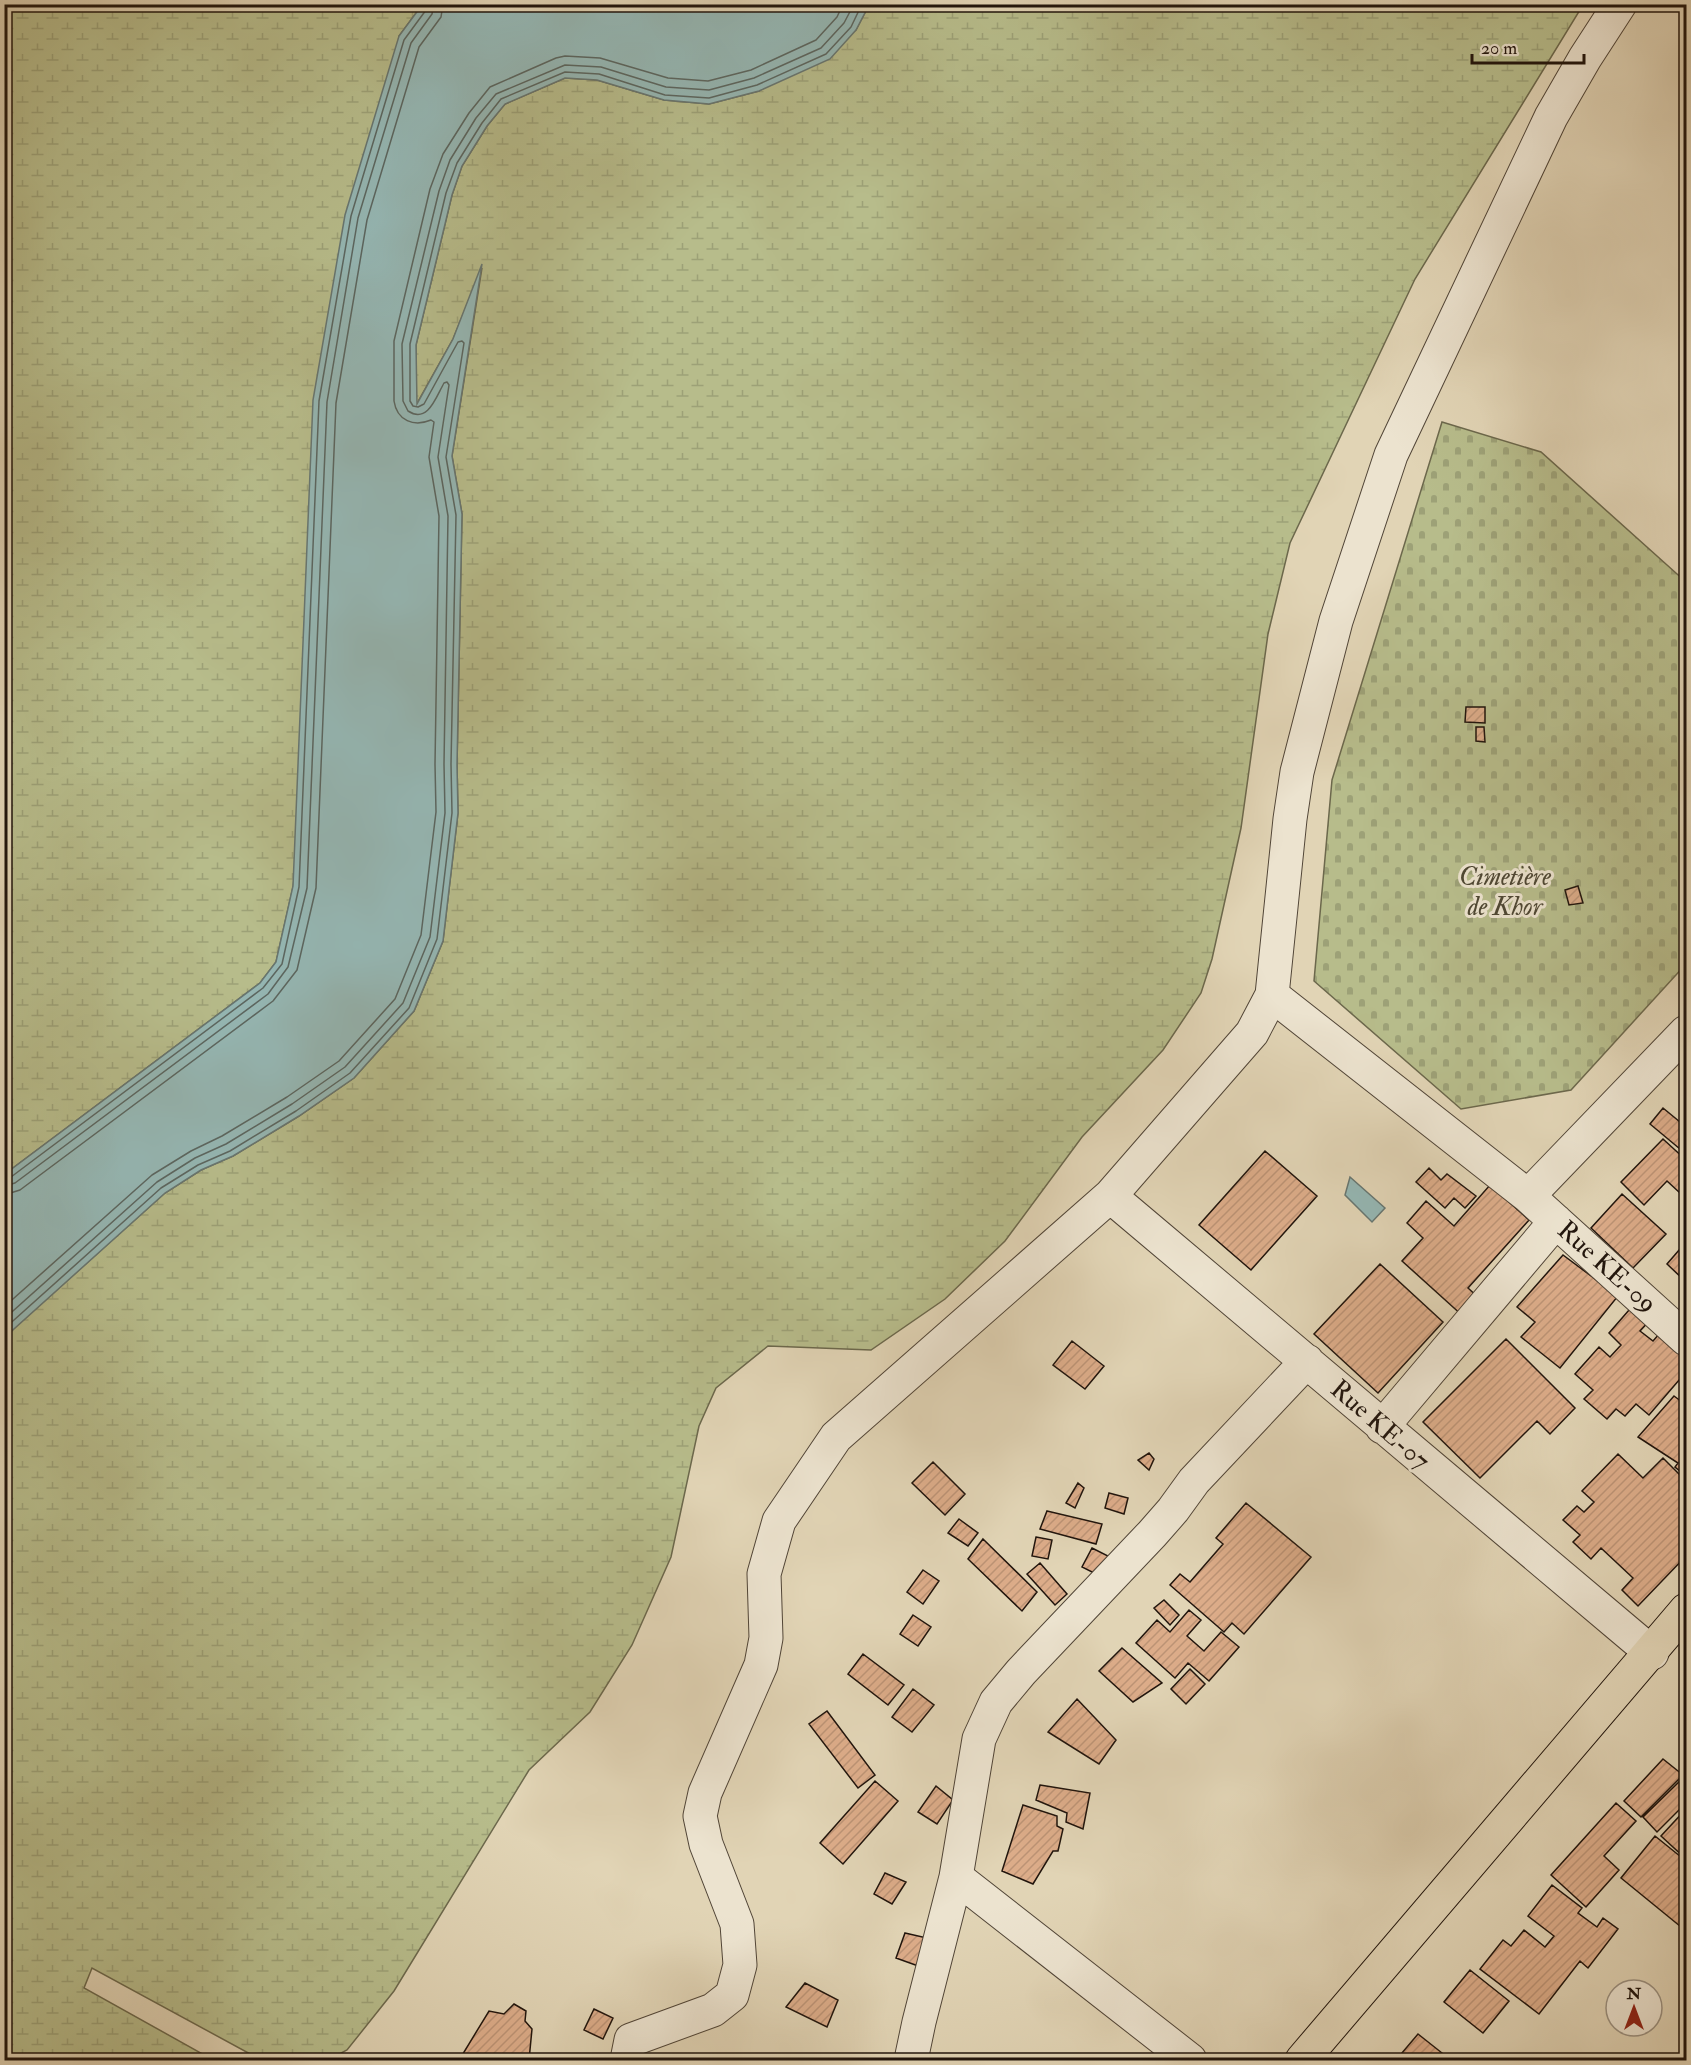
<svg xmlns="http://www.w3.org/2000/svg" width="1691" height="2065" font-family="'IM FELL Double Pica',serif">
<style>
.wetland{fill:url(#wetland-marsh);stroke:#6c684c;stroke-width:1.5}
.cemetery{fill:url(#cemetery-stones);stroke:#6c684c;stroke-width:1.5}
.water{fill:#95b7b4;stroke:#677671;stroke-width:1.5}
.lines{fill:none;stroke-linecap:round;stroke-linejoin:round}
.shore{stroke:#5b6660;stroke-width:1.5}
.building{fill:url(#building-hatch);stroke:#21150d;stroke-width:1.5}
.street-casing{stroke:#514537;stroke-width:35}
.highway-casing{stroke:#21150d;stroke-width:35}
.street{stroke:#ece3cf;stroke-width:33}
.highway{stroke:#e1d4b5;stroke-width:33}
.labels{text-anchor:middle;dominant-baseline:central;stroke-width:6;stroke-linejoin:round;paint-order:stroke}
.park-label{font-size:26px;font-style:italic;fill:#4e4733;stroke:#ece3cf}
.street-label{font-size:26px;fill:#21150d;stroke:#ece3cf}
</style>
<defs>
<pattern id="wetland-marsh" width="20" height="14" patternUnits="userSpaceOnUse" patternTransform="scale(1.5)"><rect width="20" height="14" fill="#b7bc8b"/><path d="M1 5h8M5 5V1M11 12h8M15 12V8" fill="none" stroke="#9da177"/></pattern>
<pattern id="cemetery-stones" width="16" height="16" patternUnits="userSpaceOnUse" patternTransform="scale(1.5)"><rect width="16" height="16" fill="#b7bc8b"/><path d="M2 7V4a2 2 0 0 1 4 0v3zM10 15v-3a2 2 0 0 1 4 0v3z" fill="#9da177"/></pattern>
<pattern id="building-hatch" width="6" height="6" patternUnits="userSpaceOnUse" patternTransform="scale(1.5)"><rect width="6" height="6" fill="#dcac89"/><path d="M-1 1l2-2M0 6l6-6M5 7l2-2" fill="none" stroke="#bc9375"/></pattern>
</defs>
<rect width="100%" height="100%" fill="#e1d4b5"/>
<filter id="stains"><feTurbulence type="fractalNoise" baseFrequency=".00333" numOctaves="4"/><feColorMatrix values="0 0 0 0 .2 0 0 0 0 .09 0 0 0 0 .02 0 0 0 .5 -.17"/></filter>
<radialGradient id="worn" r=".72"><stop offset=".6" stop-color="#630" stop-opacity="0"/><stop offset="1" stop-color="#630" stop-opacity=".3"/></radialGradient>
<path class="wetland" d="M5 5H422L399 36 293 887 276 962 260 983 5 1174Z
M869 5H1583L1415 279 1290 543 1268 634 1241 828 1212 959 1201 993 1163 1050 1082 1137 1005 1241 945 1299 871 1350 768 1346 716 1388 699 1426 671 1557 632 1645 590 1712 529 1770 394 1991 347 2050 328 2060H291L252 2055 92 1968 84 1988 208 2057 207 2060H5L4 1337 165 1193 201 1170 233 1156 299 1116 354 1078 414 1011 443 941 458 813 457 765 462 514 452 456 482 268 453 339 416 405V345L452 195 462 166 487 126 505 104 565 78 597 80 664 100 709 104 759 91 856 30Z"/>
<path class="cemetery" d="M1442 422 1541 452 1686 582V964L1571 1090 1461 1109 1314 981 1332 780Z"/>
<path class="water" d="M651 4 869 5 856 30 830 59 759 91 709 104 664 100 597 80 565 78 505 104 487 126 462 166 452 195 416 345 417 404 453 339 482 264 452 456 462 514 457 765 458 813 443 941 414 1011 354 1078 299 1116 233 1156 201 1170 165 1193 5 1337V1174L260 983 276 962 293 886 313 400 345 215 399 36 422 5Z
M1350 1177 1385 1208 1372 1222 1345 1195Z"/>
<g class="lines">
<path class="shore" d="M4 1178 11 1177 263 988 282 964 299 887 319 401 351 216 404 40 426 10 427 4
M4 1186 15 1183 268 994 288 967 307 888 327 402 358 218 411 43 432 14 434 4
M4 1195 20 1190 273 1001 297 970 316 888 336 403 367 220 419 47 441 17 443 4
M4 1307 152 1175 191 1151 222 1136 287 1097 339 1061 395 999 421 935 436 812 435 764 439 516 429 457 434 422 431 420C414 427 397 421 394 401V341L430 189 443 154 469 113 490 87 556 58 565 56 600 58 668 78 708 81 751 70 816 40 837 17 843 4
M4 1319 157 1182 195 1158 226 1144 292 1104 345 1067 403 1003 430 937 445 813 444 764 448 516 438 457 449 385 447 382 444 383C436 397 428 424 408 411L403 401 402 344 439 191 450 160 476 118 496 94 565 65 601 67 666 87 709 90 754 78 821 48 844 23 854 4
M4 1329 161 1188 198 1165 230 1151 296 1111 350 1073 409 1008 437 939 452 813 451 764 456 515 446 457 464 343 462 341 458 342 424 404 418 407 413 406 410 401V344L446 193 457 163 482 123 501 99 565 72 599 74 665 95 709 98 757 85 826 54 851 27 862 4"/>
</g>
<path class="building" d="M1466 707H1485V723L1465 722Z
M1476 727H1484L1485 742 1476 741Z
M1578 886 1583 903 1569 905 1565 890Z
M1663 1108 1680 1122 1686 1114V1141L1680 1149 1650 1124Z
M1663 1139 1686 1160V1186L1680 1193 1667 1181 1644 1205 1621 1182Z
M1265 1151 1317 1196 1251 1270 1199 1225Z
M1429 1168 1441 1180 1447 1174 1476 1196 1465 1208 1454 1198 1445 1208 1416 1182Z
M1490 1185 1529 1220 1468 1288 1480 1299 1464 1317 1402 1261 1423 1238 1407 1223 1426 1201 1454 1226Z
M1622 1194 1666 1234 1633 1268 1591 1228Z
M1686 1242V1282L1667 1264Z
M1563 1255 1618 1296 1560 1368 1521 1337 1535 1322 1517 1307Z
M1380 1264 1443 1322 1378 1393 1314 1334Z
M1636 1302 1653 1317 1640 1331 1653 1341 1667 1325 1686 1342V1372L1649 1415 1636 1404 1625 1416 1616 1409 1607 1419 1584 1399 1593 1390 1575 1374 1599 1347 1610 1357 1621 1345 1609 1333Z
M1506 1339 1575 1408 1550 1434 1537 1421 1480 1478 1423 1422Z
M1072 1341 1104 1366 1085 1389 1053 1365Z
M1674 1396 1686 1405V1476L1675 1467 1678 1463 1638 1437Z
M1149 1453 1154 1459 1149 1470 1138 1460Z
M1618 1454 1643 1478 1663 1458 1686 1481V1556L1638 1606 1622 1590 1633 1578 1601 1548 1591 1559 1573 1542 1580 1535 1563 1520 1577 1506 1584 1512 1594 1502 1582 1491Z
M933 1462 965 1494 945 1515 912 1483Z
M1078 1483 1084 1488 1075 1508 1066 1503Z
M1109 1493 1128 1498 1124 1514 1105 1508Z
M1246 1503 1311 1557 1244 1634 1232 1623 1224 1632 1170 1585 1180 1574 1190 1582 1223 1544 1216 1538Z
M1047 1511 1102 1524 1096 1544 1040 1529Z
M959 1519 978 1533 968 1546 948 1533Z
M1036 1537 1052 1540 1048 1559 1032 1556Z
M983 1539 1037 1592 1022 1611 968 1559Z
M1092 1548 1108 1556 1098 1575 1082 1567Z
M1040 1563 1067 1594 1055 1605 1027 1574Z
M923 1570 939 1581 923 1604 907 1592Z
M1164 1600 1179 1615 1170 1625 1154 1608Z
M1189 1610 1201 1620 1187 1636 1204 1651 1221 1632 1239 1647 1209 1681 1188 1663 1175 1678 1136 1643 1157 1620 1170 1632Z
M913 1615 931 1627 918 1646 900 1634Z
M1122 1648 1162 1683 1133 1702 1099 1671Z
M863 1654 904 1685 888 1705 848 1674Z
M1190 1669 1205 1684 1186 1704 1171 1689Z
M913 1689 934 1705 912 1732 892 1717Z
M1077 1699 1116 1740 1099 1764 1048 1732Z
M827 1711 875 1775 858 1788 809 1724Z
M1663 1759 1683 1775 1641 1817 1624 1801Z
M1686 1775V1803L1657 1832 1643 1817Z
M875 1781 898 1801 843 1864 820 1843Z
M1040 1785 1090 1793 1083 1829 1066 1822 1067 1813 1036 1800Z
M936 1786 953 1800 937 1824 918 1812Z
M1616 1803 1636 1821 1604 1856 1619 1870 1586 1907 1551 1875Z
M1023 1805 1057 1816V1826L1063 1829 1058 1851H1053L1033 1884 1002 1871Z
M1686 1809V1859L1661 1836Z
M1655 1836 1686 1861V1931L1621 1878Z
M885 1873 906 1882 892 1904 874 1894Z
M1552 1885 1582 1908 1578 1913 1597 1927 1603 1918 1618 1929 1588 1968 1580 1961 1539 2014 1480 1969 1503 1940 1511 1946 1524 1930 1545 1947 1554 1936 1528 1916Z
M905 1933 927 1938 921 1967 896 1958Z
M1470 1970 1509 2001 1483 2033 1444 2002Z
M805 1983 838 2000 827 2027 786 2007Z
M514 2004 526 2011 525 2021 532 2029 529 2060H466L461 2057 489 2011 504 2014Z
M594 2009 613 2018 603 2039 584 2030Z
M1418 2034 1442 2053 1436 2060H1396Z"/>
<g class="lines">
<g class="street-casing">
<path id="street" d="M1272 995 1290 819 1297 772 1336 621 1391 455 1551 117 1585 58 1620 4
M1110 1196 1652 1653
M1528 1196 1686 1032
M1382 1427 1556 1221
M956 1877 1190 2060
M627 2060 631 2040 713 2010 732 1995 740 1965 737 1924 706 1844 700 1816 705 1793 761 1665 766 1638 764 1574 779 1521 836 1437 1110 1196 1252 1033 1272 995 1528 1196 1686 1339
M911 2060 919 2022 956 1877 979 1739 996 1702 1021 1672 1152 1534 1173 1510 1194 1481 1307 1361"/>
</g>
<g class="highway-casing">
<path id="highway" d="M1302 2060 1686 1610"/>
</g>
<use href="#street" class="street"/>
<use href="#highway" class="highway"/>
</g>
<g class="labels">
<g class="park-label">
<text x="1505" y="877">Cimetière<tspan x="1505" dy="30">de Khor</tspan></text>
</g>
<g class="street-label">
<text transform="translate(1607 1267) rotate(42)">Rue KE-09</text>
<text transform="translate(1380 1425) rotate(41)">Rue KE-07</text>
</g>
</g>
<rect width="1691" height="2065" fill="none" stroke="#e1d4b5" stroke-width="24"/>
<rect x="6" y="6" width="1679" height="2053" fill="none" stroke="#21150d" stroke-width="3"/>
<rect x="12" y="12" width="1667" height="2041" fill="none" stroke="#21150d" stroke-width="1.5"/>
<g transform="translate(1634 2008)"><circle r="28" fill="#ece3cf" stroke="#9b9181" stroke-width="1.5"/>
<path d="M0-4.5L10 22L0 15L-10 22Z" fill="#8f2418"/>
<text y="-9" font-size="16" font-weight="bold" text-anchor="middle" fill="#21150d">N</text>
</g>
<path d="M1472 54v9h112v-9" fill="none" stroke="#21150d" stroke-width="3"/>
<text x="1481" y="54" font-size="18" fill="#21150d" stroke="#ece3cf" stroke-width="4.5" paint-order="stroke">20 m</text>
<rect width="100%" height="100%" filter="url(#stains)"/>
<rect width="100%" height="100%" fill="url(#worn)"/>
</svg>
